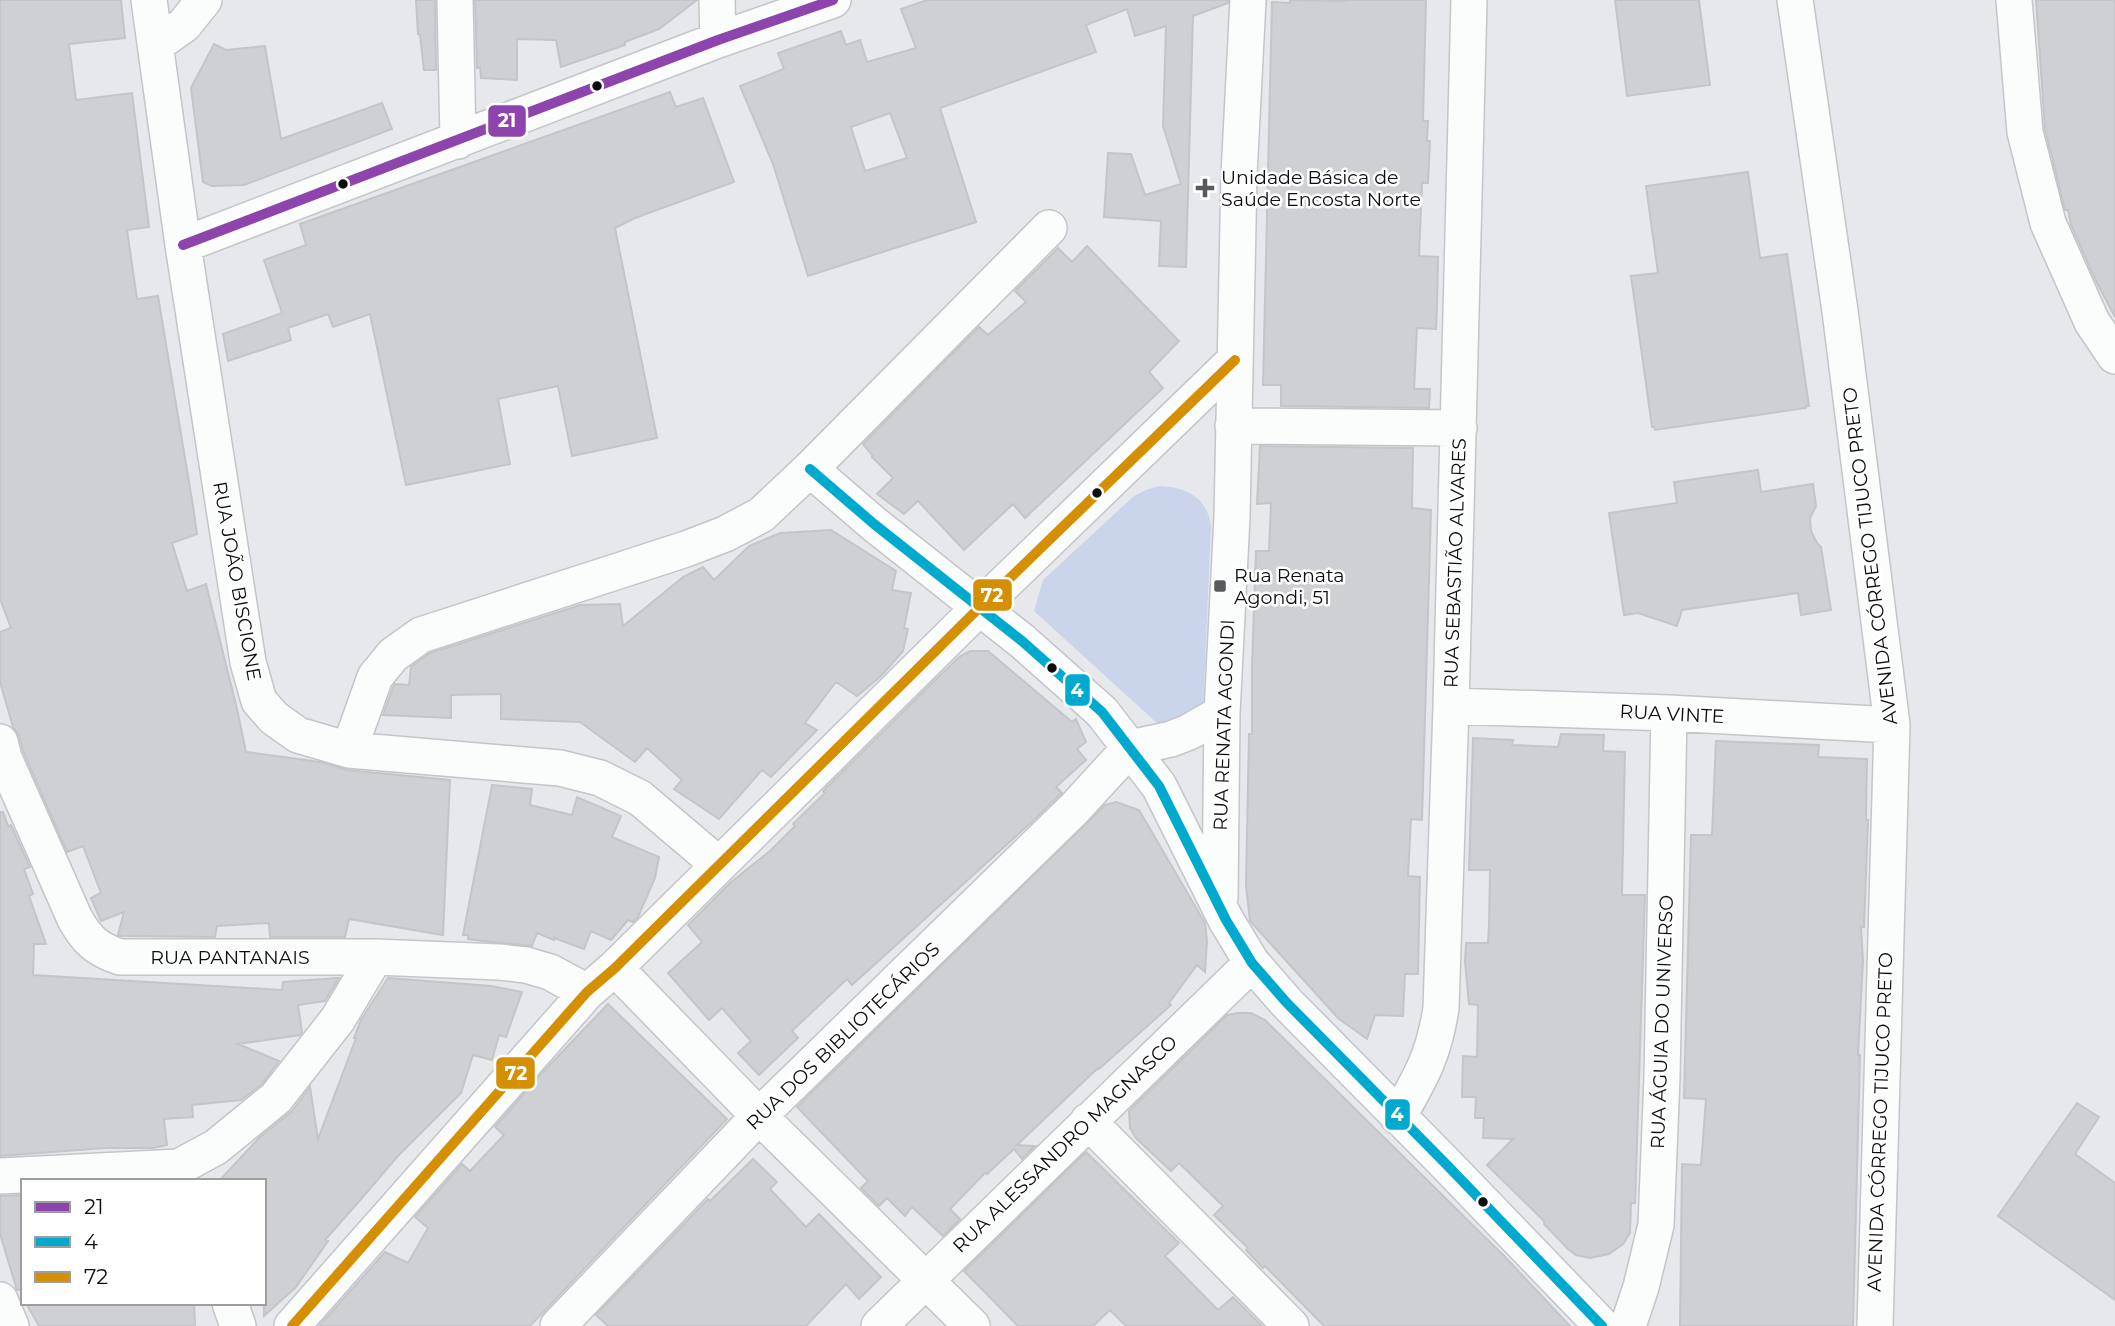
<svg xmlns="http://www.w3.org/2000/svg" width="2115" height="1326" font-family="Montserrat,sans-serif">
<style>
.green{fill:#cad4ea}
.building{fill:#ced0d4;stroke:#c3c5c8;stroke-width:2;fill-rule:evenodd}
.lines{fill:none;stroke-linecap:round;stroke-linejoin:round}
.minor-casing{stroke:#c3c5c8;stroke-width:38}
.minor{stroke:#fbfcfc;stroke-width:35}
.bus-1-casing{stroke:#fff;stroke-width:16}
.bus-2-casing{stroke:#fff;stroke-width:16}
.bus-3-casing{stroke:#fff;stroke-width:16}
.bus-1{stroke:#8e44ad;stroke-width:10}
.bus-2{stroke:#00a9ce;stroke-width:10}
.bus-3{stroke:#d48f02;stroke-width:10}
.bus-dot{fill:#0c0d10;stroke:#fff;stroke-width:2.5}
.poi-dot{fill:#585a5d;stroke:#fff;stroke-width:2.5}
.labels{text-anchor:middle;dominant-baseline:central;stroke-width:5;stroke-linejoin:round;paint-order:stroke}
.poi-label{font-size:19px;fill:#0c0d10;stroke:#fff;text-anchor:start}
.street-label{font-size:19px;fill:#0c0d10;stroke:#fff}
.line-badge{stroke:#fff;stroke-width:2.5}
.badge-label{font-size:19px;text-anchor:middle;font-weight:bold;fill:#fff}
</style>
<rect width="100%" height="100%" fill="#e6e8ec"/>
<path class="green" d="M1159 486C1186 487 1207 497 1211 526L1203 711 1180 744 1034 611 1043 580 1134 496 1146 490Z"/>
<path class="building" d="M0 0H121L125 38 69 44 76 100 132 93 149 227 127 230 137 299 158 296 193 506 197 534 172 543 187 591 206 584 237 709 246 752 320 762 347 770 450 780 443 935 349 919 345 937H270L269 923 217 926 215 937 121 936 118 935 124 912 101 921 91 898 101 893 83 846 67 852 23 751 19 736 13 727 0 682V632L11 628 0 599Z
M416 0H435L436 70H424L420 35 418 34Z
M475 0H697L659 29 625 42V45L561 67 556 40 517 39V80L481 78 480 67 477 68Z
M927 0H1228V3L1193 16 1186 267 1159 266 1161 221 1104 217 1108 153 1131 154 1145 195 1181 184 1163 126 1166 26 1135 36 1127 9 1086 25 1096 52 940 108 976 222 808 276 773 164 740 86 784 69 778 53 841 31 846 45 860 40 867 62 916 48 901 9ZM890 113 907 158 865 171 851 127Z
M1290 0 1345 1V0H1426L1423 121H1428L1427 141H1430L1428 183H1422L1419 256 1438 257 1437 307 1436 329 1417 328 1414 389H1430L1429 408 1281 406V385H1263L1272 2 1290 3Z
M1615 0H1699L1710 85 1627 96Z
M2036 0H2115V317L2095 279 2071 225 2068 210H2065L2045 129Z
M214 44 226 50 265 46 281 139 382 103 392 129 244 185 212 186 203 182 191 88Z
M670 92 676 107 703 98 734 182 635 218 615 228 657 438 572 456 558 386 498 399 510 464 406 485 370 314 333 327 328 314 288 328 291 340 228 361 223 334 282 313 264 260 306 245 300 224Z
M1748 172 1760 258 1787 254 1809 406H1806V408L1655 430 1654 427H1652L1631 276 1658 273 1646 186Z
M1087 246 1179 341 1149 372 1163 388 1025 518 1013 504 964 550 918 501 904 514 877 494 893 478 872 457 873 456 863 444 979 327 988 335 1026 302 1015 291 1058 248 1072 262Z
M1260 446 1413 448 1412 508 1431 510 1422 820 1411 819 1408 876 1420 877 1418 974H1405L1403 1016 1375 1015 1367 1039 1338 1018 1250 921 1246 886 1249 734H1252V666L1256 551H1269L1271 503 1257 504Z
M1758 470 1761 492 1813 484 1816 506 1810 518 1811 531 1817 543 1821 547 1831 610 1801 615 1798 593 1682 610 1677 626 1638 613 1624 615 1609 513 1677 503 1674 482Z
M831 530 896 571 892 590 911 593 904 628 908 629 903 651 882 675 857 696 836 682 805 723 817 730 771 777 762 770 719 819 674 789 682 780 647 748 635 762 580 722 501 719V694L451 695V718L383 715 393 687 395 684 409 685 411 667 430 653 580 605 620 604 623 626 683 577 703 567 714 580 749 546 780 533Z
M970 651H988L1072 722 1076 719 1086 742 1077 749 1086 760 1056 787 1062 793 1035 819 852 985 847 979 792 1031 798 1038 759 1075 738 1053 751 1041 722 1008 709 1020 668 973 702 942 688 925 730 883 770 851 795 826 793 824 825 793 823 791 929 686 959 657Z
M1561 734 1604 735 1603 751 1625 752 1622 895H1645L1635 1203H1631L1630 1233 1623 1244 1609 1254 1590 1258 1576 1255 1568 1249 1544 1224V1221L1487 1165 1513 1139 1483 1138 1484 1118H1475L1476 1097H1462L1463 1056 1477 1057 1478 1005 1469 1004 1465 962 1466 943H1488L1489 924 1490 870H1469L1473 738 1513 740 1512 745 1558 747Z
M1716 741 1819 745 1818 757 1867 759 1866 820H1868L1864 927H1861L1863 961 1858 1055H1860L1853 1326H1680L1682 1164 1701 1165 1706 1099 1684 1098 1691 835H1712Z
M492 785 532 789 530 805 572 815 577 797 621 816 612 837 659 857 655 878 638 917 633 922 628 920 611 940 591 931 584 949 554 938V940L537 933 532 946 483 941 468 939V935H463Z
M1116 802 1139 810 1205 923 1207 941 1205 972 1197 965 1169 1003 1171 1005 1099 1069 1098 1068 1017 1145 1035 1146 1022 1159 1014 1149 987 1174 986 1172 950 1209 960 1219 943 1236 912 1207 905 1216 887 1198 879 1206 861 1188 868 1181 797 1107 1105 805Z
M0 812H3L8 826 11 825 30 867 24 869 33 894 29 896 46 944H34L33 975 282 990 283 982 339 978 325 1001 298 1005 302 1032 300 1035 238 1044 279 1061 262 1084 241 1100 192 1105 193 1117 164 1119 167 1145 153 1148H105L0 1156Z
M388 978 491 986 522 992 506 1037 499 1035 492 1060 473 1055 461 1093 397 1157 362 1198 325 1240 328 1241 296 1287 264 1316V1181H219L260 1137 292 1111 310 1087 318 1139 356 1038H354L361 1020Z
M608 1004 727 1119 530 1326H319L385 1252 408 1263 428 1228 415 1217 462 1164 470 1171 504 1135 495 1127 542 1073Z
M1238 1013H1251L1265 1020 1506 1258 1570 1326H1324L1265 1266 1263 1268 1246 1250 1248 1248 1214 1215 1223 1206 1179 1163 1171 1171 1136 1138 1130 1128 1129 1111 1227 1015Z
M2077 1103 2099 1117 2075 1154 2115 1183V1300L1998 1216Z
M1086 1152 1179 1243 1165 1256 1218 1310 1233 1297 1262 1326H1126L1110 1310 1093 1326H1018L964 1271Z
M753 1159 777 1182 770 1189 806 1227 819 1214 881 1277 859 1299 846 1284 806 1326H608L596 1315 708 1199 710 1201Z
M23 1195V1289L17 1290 0 1234V1196Z
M26 1303H194L195 1326H39Z"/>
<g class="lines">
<g class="minor-casing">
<path id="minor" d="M149 0 183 245 248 662 259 701 274 718 298 735 349 750 560 768 600 778 640 798 719 865
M455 0 458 141
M717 0 718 40
M1795 0 1840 311 1892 725 1875 1326
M2014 0 2025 132 2048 223 2092 322 2115 356
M157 44 184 25 204 0
M183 245 718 40 833 0
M1233 426 1459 428
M810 469 874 524 1022 641 1102 712 1159 786 1226 920 1252 963 1286 1002 1445 1163 1602 1326
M1451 706 1669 713 1892 725
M0 742 4 758 75 919C87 940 96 949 120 957H375L499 962 526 965 550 972 587 992
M349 750 375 677 393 655 421 635 686 549 725 534 761 515 810 469 1049 228
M1220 897 1222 713 1232 517 1239 175 1248 0
M615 968 759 1116 972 1326
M1398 1117C1421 1077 1434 1055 1441 1008L1451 706 1469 0
M1088 1121 1291 1326
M0 1176 179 1167 216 1147 276 1098 338 1019 375 957
M0 1300 11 1326
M230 1303 238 1326
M292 1326 587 992 615 968 980 607 1235 360
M558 1326 759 1116 1074 809 1130 748 1171 739 1189 732 1222 713
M879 1326 1252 963
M1628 1326 1641 1287 1656 1225 1662 1077 1669 713"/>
</g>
<use href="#minor" class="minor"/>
<g class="bus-1-casing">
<path id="bus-1" d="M183 245 718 40 833 0"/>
</g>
<g class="bus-2-casing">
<path id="bus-2" d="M810 469 874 524 1022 641 1102 712 1159 786 1226 920 1252 963 1286 1002 1445 1163 1602 1326"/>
</g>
<g class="bus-3-casing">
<path id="bus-3" d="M292 1326 587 992 615 968 980 607 1235 360"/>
</g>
<use href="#bus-1" class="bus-1"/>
<use href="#bus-2" class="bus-2"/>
<use href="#bus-3" class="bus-3"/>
</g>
<g class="bus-dot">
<circle cx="597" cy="86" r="6"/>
<circle cx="343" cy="184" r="6"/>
<circle cx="1097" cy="493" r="6"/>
<circle cx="1052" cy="668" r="6"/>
<circle cx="1483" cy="1202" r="6"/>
</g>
<g class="poi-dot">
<path d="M1201.5 177.5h7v7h7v7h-7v7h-7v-7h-7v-7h7z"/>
<rect x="1213" y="579" width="14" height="14" rx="3.5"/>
</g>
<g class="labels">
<g class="poi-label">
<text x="1221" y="177">Unidade Básica de<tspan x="1221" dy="22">Saúde Encosta Norte</tspan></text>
<text x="1234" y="575">Rua Renata<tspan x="1234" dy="22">Agondi, 51</tspan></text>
</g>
<g class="street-label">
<text transform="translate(1870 556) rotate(-97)">AVENIDA CÓRREGO TIJUCO PRETO</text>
<text transform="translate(1455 563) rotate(-88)">RUA SEBASTIÃO ALVARES</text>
<text transform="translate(237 581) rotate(80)">RUA JOÃO BISCIONE</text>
<text transform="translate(1672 714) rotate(3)">RUA VINTE</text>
<text transform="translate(1224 725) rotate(-88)">RUA RENATA AGONDI</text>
<text x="230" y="957">RUA PANTANAIS</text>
<text transform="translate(1662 1022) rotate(-88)">RUA ÁGUIA DO UNIVERSO</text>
<text transform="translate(843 1036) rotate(-44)">RUA DOS BIBLIOTECÁRIOS</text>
<text transform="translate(1880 1122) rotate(-88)">AVENIDA CÓRREGO TIJUCO PRETO</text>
<text transform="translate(1065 1144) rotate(-44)">RUA ALESSANDRO MAGNASCO</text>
</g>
</g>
<g class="line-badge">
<rect x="487" y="104" width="40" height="34" rx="7" fill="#8e44ad"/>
<rect x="972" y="578" width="41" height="34" rx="7" fill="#d48f02"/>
<rect x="1064" y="673" width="27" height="34" rx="7" fill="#00a9ce"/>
<rect x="495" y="1056" width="41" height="34" rx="7" fill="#d48f02"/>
<rect x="1384" y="1098" width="27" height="33" rx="7" fill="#00a9ce"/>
</g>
<g class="badge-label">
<text x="507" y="127">21</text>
<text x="992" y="602">72</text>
<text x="1077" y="697">4</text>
<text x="516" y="1080">72</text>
<text x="1397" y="1121">4</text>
</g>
<rect x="21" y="1179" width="245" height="126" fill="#ffffff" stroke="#9e9e9f" stroke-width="2"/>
<rect x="35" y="1202" width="35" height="10" fill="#8e44ad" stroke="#9e9e9f" stroke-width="2"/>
<text x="84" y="1214" font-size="21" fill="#0c0d10">21</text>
<rect x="35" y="1237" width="35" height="10" fill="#00a9ce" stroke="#9e9e9f" stroke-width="2"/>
<text x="84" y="1249" font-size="21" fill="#0c0d10">4</text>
<rect x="35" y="1272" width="35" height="10" fill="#d48f02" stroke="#9e9e9f" stroke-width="2"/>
<text x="84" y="1284" font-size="21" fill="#0c0d10">72</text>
</svg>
